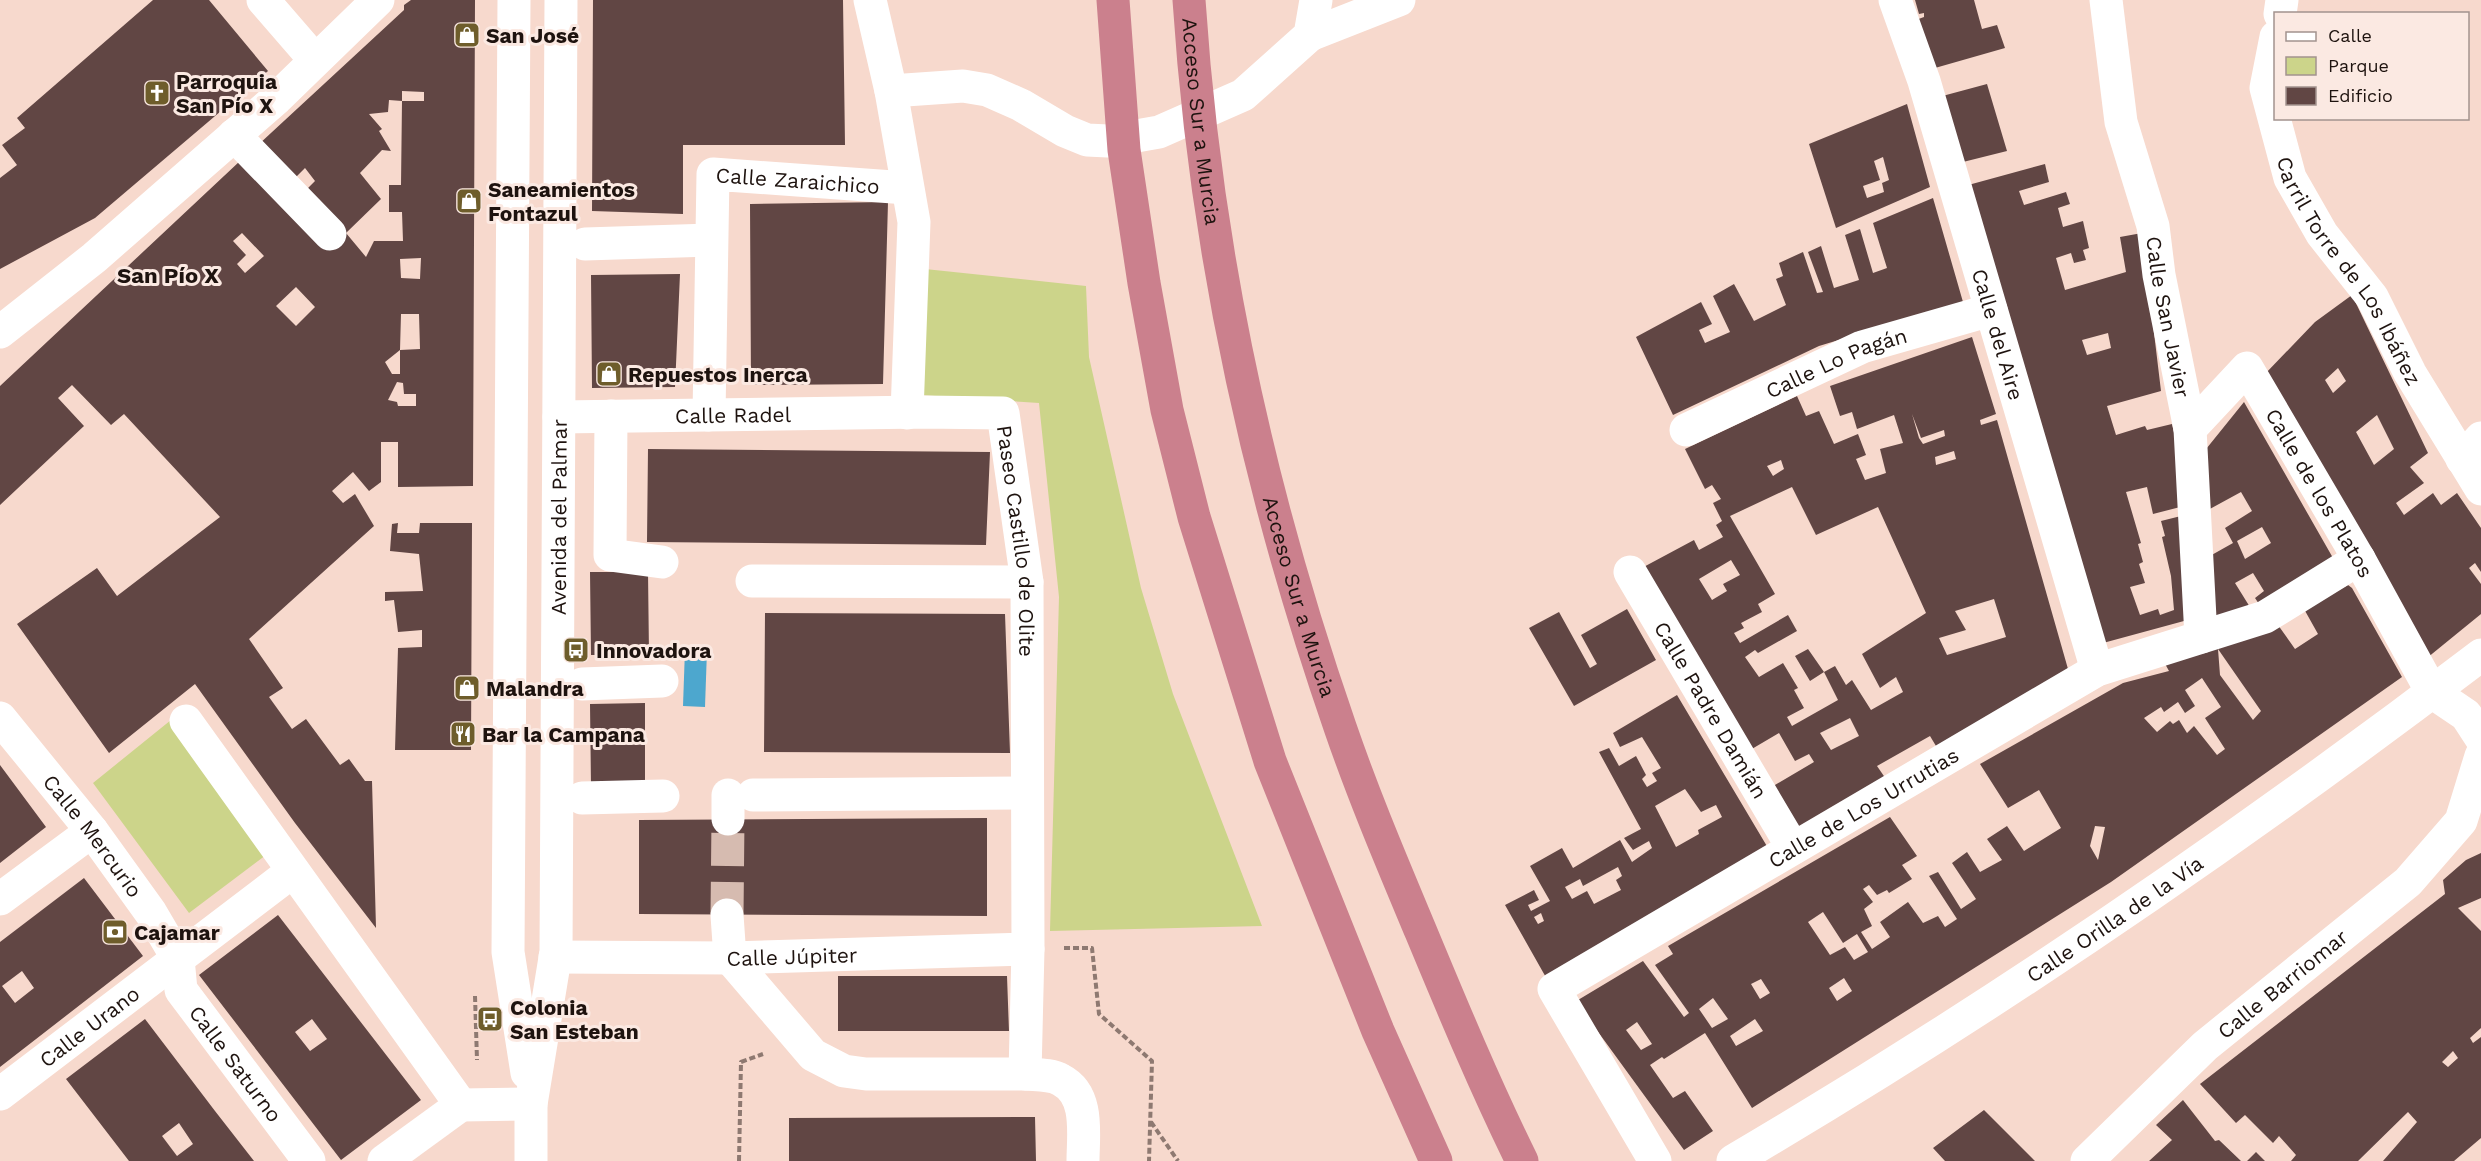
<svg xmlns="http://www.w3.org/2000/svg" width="2481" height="1161" font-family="'Work Sans',sans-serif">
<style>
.green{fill:#ccd48a}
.water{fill:#4da7ce}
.building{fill:#614644;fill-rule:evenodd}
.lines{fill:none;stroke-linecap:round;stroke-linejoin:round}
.street-tunnel{stroke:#d6bbb0;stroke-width:33;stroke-dasharray:33 16;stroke-linecap:butt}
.path{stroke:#8e7971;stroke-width:4;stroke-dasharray:6 3;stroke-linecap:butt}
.street{stroke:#fff;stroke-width:33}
.secondary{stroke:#fff;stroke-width:33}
.highway{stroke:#cb808d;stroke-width:33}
.labels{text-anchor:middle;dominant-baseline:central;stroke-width:6;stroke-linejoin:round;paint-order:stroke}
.poi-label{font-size:21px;font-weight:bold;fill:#1e130f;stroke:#fbe9e2;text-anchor:start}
.street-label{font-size:21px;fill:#1e130f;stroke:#fbe9e2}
.neighbourhood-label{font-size:22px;font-weight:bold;fill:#1e130f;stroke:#fbe9e2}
</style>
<rect width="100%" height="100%" fill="#f7d9cd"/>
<path class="green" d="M925 269 1086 286 1089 357 1141 588 1173 694 1262 926 1050 931 1059 597 1039 403 920 395Z
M171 720 266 855 189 913 93 783Z"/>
<path class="water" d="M685 649 707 650 705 707 683 706Z"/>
<path class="building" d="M153 0H209L268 71 95 218 0 269V178L17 165 2 145 25 128 17 118Z
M411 0H475L473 486 398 487V442H381V482L369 491 353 472 332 491 343 503 355 494 374 526 249 639 283 688 269 697 292 729 306 719 340 765 349 759 365 781H372L376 928 295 823 195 684 109 753 17 624 97 568 117 596 220 517 124 414 111 425 72 385 58 398 84 426 0 505V386L240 161 329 250 346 233 366 257 374 241H403L402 212H389V185H401L402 101 389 100 388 112 369 114 382 129 379 131 391 151 382 150 360 173 381 199 346 233 304 192 315 181 305 168 293 180 258 145 404 10V5ZM402 91 424 92V101H402ZM242 233 264 256 245 273 237 264 246 255 233 241ZM421 258 420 279 401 278 400 259ZM296 287 315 307 296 326 276 306ZM401 314H419L420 349 400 350V374H392L385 362 400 350ZM397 382 403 383 404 394H416V406H398L397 402 388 400Z
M593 0H843L845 145H683V214L592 211Z
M1915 0H1974L1982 29 1997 25 2005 48 1928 70 1913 21 1924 17V13L1919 14Z
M1987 84 2007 151 1955 164 1935 98Z
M1907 104 1930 187 1836 228 1809 144ZM1883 157 1889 180 1882 183 1884 192 1867 198 1863 186 1880 180 1874 161Z
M2045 164 2049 182 2019 191 2024 205 2066 192 2070 204 2058 208 2063 227 2083 221 2089 248 2083 250 2086 260 2074 263 2071 253 2056 258 2065 290 2126 272 2120 237 2142 233 2161 391 2107 406 2116 435 2145 426 2147 430 2172 424 2184 475 2188 505 2153 514 2147 487 2126 492 2141 543 2138 544 2143 562 2139 564 2145 583 2130 587 2140 615 2158 609 2160 615 2174 610 2171 576 2162 537 2165 536 2161 521 2189 514 2195 618 2092 646 1961 187ZM2108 333 2111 348 2087 355 2082 340Z
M1933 198 1963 302 1819 346 1673 415 1636 337 1701 302 1712 324 1699 330 1705 343 1730 332 1713 296 1734 284 1754 321 1786 305 1776 279 1783 276 1779 263 1803 252 1817 293 1823 292 1808 252 1821 246 1834 288 1859 280 1845 235 1860 229 1873 273 1887 268 1873 223Z
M888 202 883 384 751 385 750 204Z
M680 274 675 387 592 388 591 275Z
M2352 295 2428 453 2410 467 2424 483 2396 503 2404 515 2433 493 2441 505 2457 493 2481 528V572L2475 563 2469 568 2481 584V614L2427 658 2264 375 2315 322ZM2338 368 2346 381 2333 393 2325 380ZM2377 415 2394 449 2374 465 2356 432Z
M1972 337 1996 414 1980 420 1981 425 1997 420 2070 676 1939 751 1930 736 1877 766 1888 782 1796 838 1768 789 1814 762 1809 754 1795 761 1779 733 1745 753 1638 570 1694 540 1699 550 1723 537 1716 525 1722 521 1713 503 1721 499 1712 485 1705 489 1685 449 1797 396 1806 416 1819 411 1834 444 1858 434 1866 455 1856 459 1865 480 1886 473 1880 449 1903 443 1894 415 1857 429 1852 412 1840 416 1830 386ZM1912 414 1921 438 1944 430 1945 436 1923 444 1919 438ZM1954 451 1956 459 1936 465 1935 457ZM1781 460 1784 469 1773 476 1767 466ZM1792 487 1816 535 1878 507 1926 613 1862 654 1880 688 1896 677 1903 692 1871 710 1852 680 1846 685 1835 666 1824 672 1838 700 1792 726 1787 717 1804 708 1794 690 1798 688 1783 663 1759 677 1745 657 1755 650 1758 653 1797 631 1788 615 1740 643 1734 633 1744 628 1741 623 1762 612 1758 604 1775 594 1730 516ZM1731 560 1740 575 1723 584 1727 591 1712 600 1699 579ZM1994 599 2006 637 1947 655 1939 638 1966 630 1955 611ZM1850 718 1859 736 1831 750 1820 733Z
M2244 402 2337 565 2263 610 2255 598 2264 591 2253 573 2235 583 2253 612 2207 626 2201 561 2233 543 2225 528 2252 511 2241 492 2197 516 2194 464ZM2262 527 2271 543 2245 559 2237 541Z
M648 449 990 452 986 545 647 542Z
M398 523 397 533H419L420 523H472L471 750H395L398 648 422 647V630L398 632 394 600 385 601V592L423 591 419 554 390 551 392 524Z
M590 572H648L649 655H591Z
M2348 585 2352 588 2402 677 2111 882 1752 1108 1705 1033 1664 1059 1662 1057 1650 1065 1673 1098 1685 1091 1713 1131 1684 1150 1577 1003 1578 1000 1643 961 1684 1017 1689 1013 1655 965 1673 954 1668 946 1890 817 1917 856 1902 865 1912 879 1889 893 1887 890 1877 895 1869 885 1863 889 1873 902 1864 909 1872 926 1861 932 1872 949 1890 937 1880 922 1908 902 1923 923 1938 916 1945 927 1957 919 1929 876 1938 872 1961 909 1976 899 1952 863 1967 852 1980 872 2002 860 1987 839 2007 826 2024 851 2061 828 2039 790 2008 808 1980 764 2123 683 2169 671 2164 662 2278 625 2295 649 2318 634 2304 609ZM2218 649 2261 711 2253 720 2220 675ZM2202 678 2221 707 2205 718 2225 749 2217 755 2194 726 2187 733 2179 720 2173 724 2170 721 2157 732 2144 718 2161 707 2164 712 2178 702 2185 713 2195 706 2185 690ZM2095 826 2105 827 2098 860 2090 846ZM1823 912 1843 943 1857 934 1868 952 1854 960 1845 947 1830 955 1808 922ZM1844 978 1852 991 1837 1001 1829 988ZM1761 979 1770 993 1760 999 1751 984ZM1713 998 1728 1019 1712 1028 1699 1009ZM1755 1019 1763 1031 1736 1046 1730 1036ZM1637 1022 1652 1044 1641 1050 1626 1030Z
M1627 609 1656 660 1574 706 1529 628 1559 612 1590 668 1597 664 1581 635Z
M765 613 1005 614 1010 753 764 752Z
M1808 649 1824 672 1810 681 1795 656Z
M1677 695 1771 853 1548 981 1505 905 1534 890 1539 900 1528 905 1531 911 1550 901 1530 866 1562 848 1573 868 1620 840 1632 862 1652 848 1649 841 1633 850 1624 838 1641 829 1599 752 1609 748 1619 766 1636 756 1646 775 1642 779 1647 787 1657 781 1652 773 1661 768 1642 737 1620 747 1613 733ZM1685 789 1701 812 1716 805 1722 817 1698 830 1699 834 1676 847 1655 806ZM1618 867 1622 876 1616 880 1621 890 1594 904 1587 891 1572 899 1565 887 1580 879 1583 886ZM1541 913 1544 921 1538 924 1534 917Z
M645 703V786L591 787 590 704Z
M0 765 46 827 0 863Z
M987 818V916L639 914V820Z
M2481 853V898L2458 908 2481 931V1028L2470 1038 2473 1043 2481 1037V1138L2454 1161H2383L2417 1122 2408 1112 2358 1161H2291L2296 1155 2279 1136 2273 1143 2245 1115 2236 1123 2200 1084 2445 894 2443 880 2466 860ZM2453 1051 2458 1058 2448 1067 2442 1062Z
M84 878 143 956 0 1067V942ZM22 971 34 988 15 1003 2 986Z
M278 915 421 1100 341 1160 199 975ZM312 1019 327 1039 310 1051 295 1032Z
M838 976H1007L1009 1031H838Z
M145 1019 215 1111 254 1161H129L66 1079ZM179 1123 193 1144 177 1156 162 1136Z
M2183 1100 2215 1141 2219 1140 2241 1161H2149L2172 1140 2156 1125Z
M1984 1110 2035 1161H1945L1933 1148Z
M1035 1117 1036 1161H789V1118Z
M2256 1152 2265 1161H2247Z"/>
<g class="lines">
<path class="street-tunnel" d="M727 915 728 819"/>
<path class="path" d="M1064 948H1092L1099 1014 1152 1061 1149 1161
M475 996 477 1060
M1151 1122 1178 1161
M739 1161 741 1062 763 1054"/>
<g class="street">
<path d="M263 0 315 60"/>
<path d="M870 0 891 91 914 222 907 413"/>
<path id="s1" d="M1895 0 1924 81 2097 670"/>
<path id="s2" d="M2106 0 2121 122 2153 226 2159 275 2190 429 2201 637"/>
<path d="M2280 14 2282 0"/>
<path d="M1310 35 1399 0"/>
<path id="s3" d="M2276 37 2266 88 2290 178 2322 234 2372 297 2410 373 2481 489"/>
<path d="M891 91 963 86 987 90 1021 105 1065 131 1087 140 1108 141 1159 132 1243 95 1310 35 1316 0"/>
<path d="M234 135 330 234"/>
<path d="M585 244 711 240"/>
<path d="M0 332 94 258 277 98 378 0"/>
<path id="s4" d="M709 415 713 174 907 188"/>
<path d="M611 416 610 555 662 562"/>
<path id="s5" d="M559 417 923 412 1003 413 1027 582 1028 949 1025 1074"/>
<path id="s6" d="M2190 429 2247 368 2359 559 2432 692 2466 715 2481 738"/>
<path id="s7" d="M1686 430 1862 347 1991 310"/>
<path d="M2462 459 2481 438"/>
<path id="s8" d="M1630 572 1793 848"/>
<path d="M752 581 1027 582"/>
<path d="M582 684 662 681"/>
<path id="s9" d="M0 718 92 831 151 913 178 959 181 990 309 1161"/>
<path d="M186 721 461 1105"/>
<path d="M753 795 1026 793"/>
<path d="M582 798 663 796"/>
<path d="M728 819V795"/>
<path d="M0 899 92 831"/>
<path d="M727 915 730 958"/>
<path id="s10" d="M555 957 730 958 1028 949"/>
<path d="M730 958 813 1055 844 1071 866 1074H1025C1036 1075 1051 1074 1061 1080 1090 1095 1083 1135 1083 1161"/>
<path id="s11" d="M0 1094 293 871"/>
<path d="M461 1105 531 1104"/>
<path d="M384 1161 461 1105"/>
<path id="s12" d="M1655 1161 1554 989 2097 670 2265 617 2359 559"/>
<path id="s13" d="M1733 1161C1993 1008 2241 838 2481 655"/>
<path id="s14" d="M2087 1161 2205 1046 2408 882 2461 821 2481 756"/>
</g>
<g class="secondary">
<path d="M514 0 508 952 527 1073"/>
<path id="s15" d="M531 1161V1104L556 952 561 0"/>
</g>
<g class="highway">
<path d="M1113 0 1124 150 1144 283 1167 410 1194 517 1270 761 1378 1031 1436 1161"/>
<path id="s16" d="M1189 0C1205 248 1259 493 1340 727 1364 797 1393 865 1421 932 1453 1009 1485 1086 1522 1161"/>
</g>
</g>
<defs>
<g id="shop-square" transform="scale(1.35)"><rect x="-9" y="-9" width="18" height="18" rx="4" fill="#6e5d2b" stroke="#fbe9e2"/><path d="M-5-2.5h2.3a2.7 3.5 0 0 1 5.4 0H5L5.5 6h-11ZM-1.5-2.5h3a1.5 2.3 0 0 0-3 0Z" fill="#fff"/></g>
<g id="church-square" transform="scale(1.35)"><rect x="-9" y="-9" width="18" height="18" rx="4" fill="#6e5d2b" stroke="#fbe9e2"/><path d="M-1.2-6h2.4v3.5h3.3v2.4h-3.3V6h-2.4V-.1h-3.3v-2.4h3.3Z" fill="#fff"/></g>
<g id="bus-square" transform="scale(1.35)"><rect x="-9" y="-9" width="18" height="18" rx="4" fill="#6e5d2b" stroke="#fbe9e2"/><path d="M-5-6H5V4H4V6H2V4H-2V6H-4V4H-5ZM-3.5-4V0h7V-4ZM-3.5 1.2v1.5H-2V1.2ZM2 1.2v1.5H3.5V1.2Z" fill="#fff"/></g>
<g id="restaurant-square" transform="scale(1.35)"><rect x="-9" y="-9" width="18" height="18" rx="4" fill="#6e5d2b" stroke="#fbe9e2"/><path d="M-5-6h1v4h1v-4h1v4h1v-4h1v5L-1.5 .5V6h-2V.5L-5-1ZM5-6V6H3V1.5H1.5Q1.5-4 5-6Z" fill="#fff"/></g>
<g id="bank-square" transform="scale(1.35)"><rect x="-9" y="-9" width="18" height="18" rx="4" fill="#6e5d2b" stroke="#fbe9e2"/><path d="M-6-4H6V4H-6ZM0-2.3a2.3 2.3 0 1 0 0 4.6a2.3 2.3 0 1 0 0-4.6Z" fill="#fff"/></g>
</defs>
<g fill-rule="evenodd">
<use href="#shop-square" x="467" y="35"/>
<use href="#church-square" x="157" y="93"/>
<use href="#shop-square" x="469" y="201"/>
<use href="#shop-square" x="609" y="374"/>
<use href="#bus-square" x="576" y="650"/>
<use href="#shop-square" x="467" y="688"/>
<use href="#restaurant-square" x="463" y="734"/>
<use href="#bank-square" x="115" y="932"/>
<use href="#bus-square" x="490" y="1019"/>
</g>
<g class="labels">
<g class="poi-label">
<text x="486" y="35">San José</text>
<text x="176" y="81">Parroquia<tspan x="176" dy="24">San Pío X</tspan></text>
<text x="488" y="189">Saneamientos<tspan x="488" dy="24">Fontazul</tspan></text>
<text x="628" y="374">Repuestos Inerca</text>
<text x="596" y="650">Innovadora</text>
<text x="486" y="688">Malandra</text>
<text x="482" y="734">Bar la Campana</text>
<text x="134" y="932">Cajamar</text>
<text x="510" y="1007">Colonia<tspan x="510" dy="24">San Esteban</tspan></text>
</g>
<g class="street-label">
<text stroke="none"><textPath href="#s16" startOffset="122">Acceso Sur a Murcia</textPath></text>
<text stroke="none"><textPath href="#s4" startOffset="326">Calle Zaraichico</textPath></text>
<text stroke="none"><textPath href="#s3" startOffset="255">Carril Torre de Los Ibáñez</textPath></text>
<text stroke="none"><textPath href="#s2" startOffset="324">Calle San Javier</textPath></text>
<text stroke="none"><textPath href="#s1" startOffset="350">Calle del Aire</textPath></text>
<text stroke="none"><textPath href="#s7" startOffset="165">Calle Lo Pagán</textPath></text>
<text stroke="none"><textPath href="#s5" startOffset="174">Calle Radel</textPath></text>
<text stroke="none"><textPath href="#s6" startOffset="228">Calle de los Platos</textPath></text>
<text stroke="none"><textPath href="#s15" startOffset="646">Avenida del Palmar</textPath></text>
<text stroke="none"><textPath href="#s5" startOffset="573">Paseo Castillo de Olite</textPath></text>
<text stroke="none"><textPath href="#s16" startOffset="608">Acceso Sur a Murcia</textPath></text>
<text stroke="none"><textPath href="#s8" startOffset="160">Calle Padre Damián</textPath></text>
<text stroke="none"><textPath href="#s12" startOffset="558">Calle de Los Urrutias</textPath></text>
<text stroke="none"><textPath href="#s9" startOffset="150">Calle Mercurio</textPath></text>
<text stroke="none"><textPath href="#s13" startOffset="452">Calle Orilla de la Vía</textPath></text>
<text stroke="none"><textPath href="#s10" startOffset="237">Calle Júpiter</textPath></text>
<text stroke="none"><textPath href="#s14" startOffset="264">Calle Barriomar</textPath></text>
<text stroke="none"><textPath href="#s11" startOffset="112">Calle Urano</textPath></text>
<text stroke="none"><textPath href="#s9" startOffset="423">Calle Saturno</textPath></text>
</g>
<g class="neighbourhood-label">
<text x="168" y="275">San Pío X</text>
</g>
</g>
<rect x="2274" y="12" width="195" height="108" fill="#fbe9e2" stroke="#a3938e" stroke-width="1.5"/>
<rect x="2286" y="32" width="30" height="9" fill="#ffffff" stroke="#a3938e" stroke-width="1.5"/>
<text x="2328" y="42" font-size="18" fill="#1e130f">Calle</text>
<rect x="2286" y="57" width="30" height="18" fill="#ccd48a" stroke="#a3938e" stroke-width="1.5"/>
<text x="2328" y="72" font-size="18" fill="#1e130f">Parque</text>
<rect x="2286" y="87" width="30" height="18" fill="#614644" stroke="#a3938e" stroke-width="1.5"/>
<text x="2328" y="102" font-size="18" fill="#1e130f">Edificio</text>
</svg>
